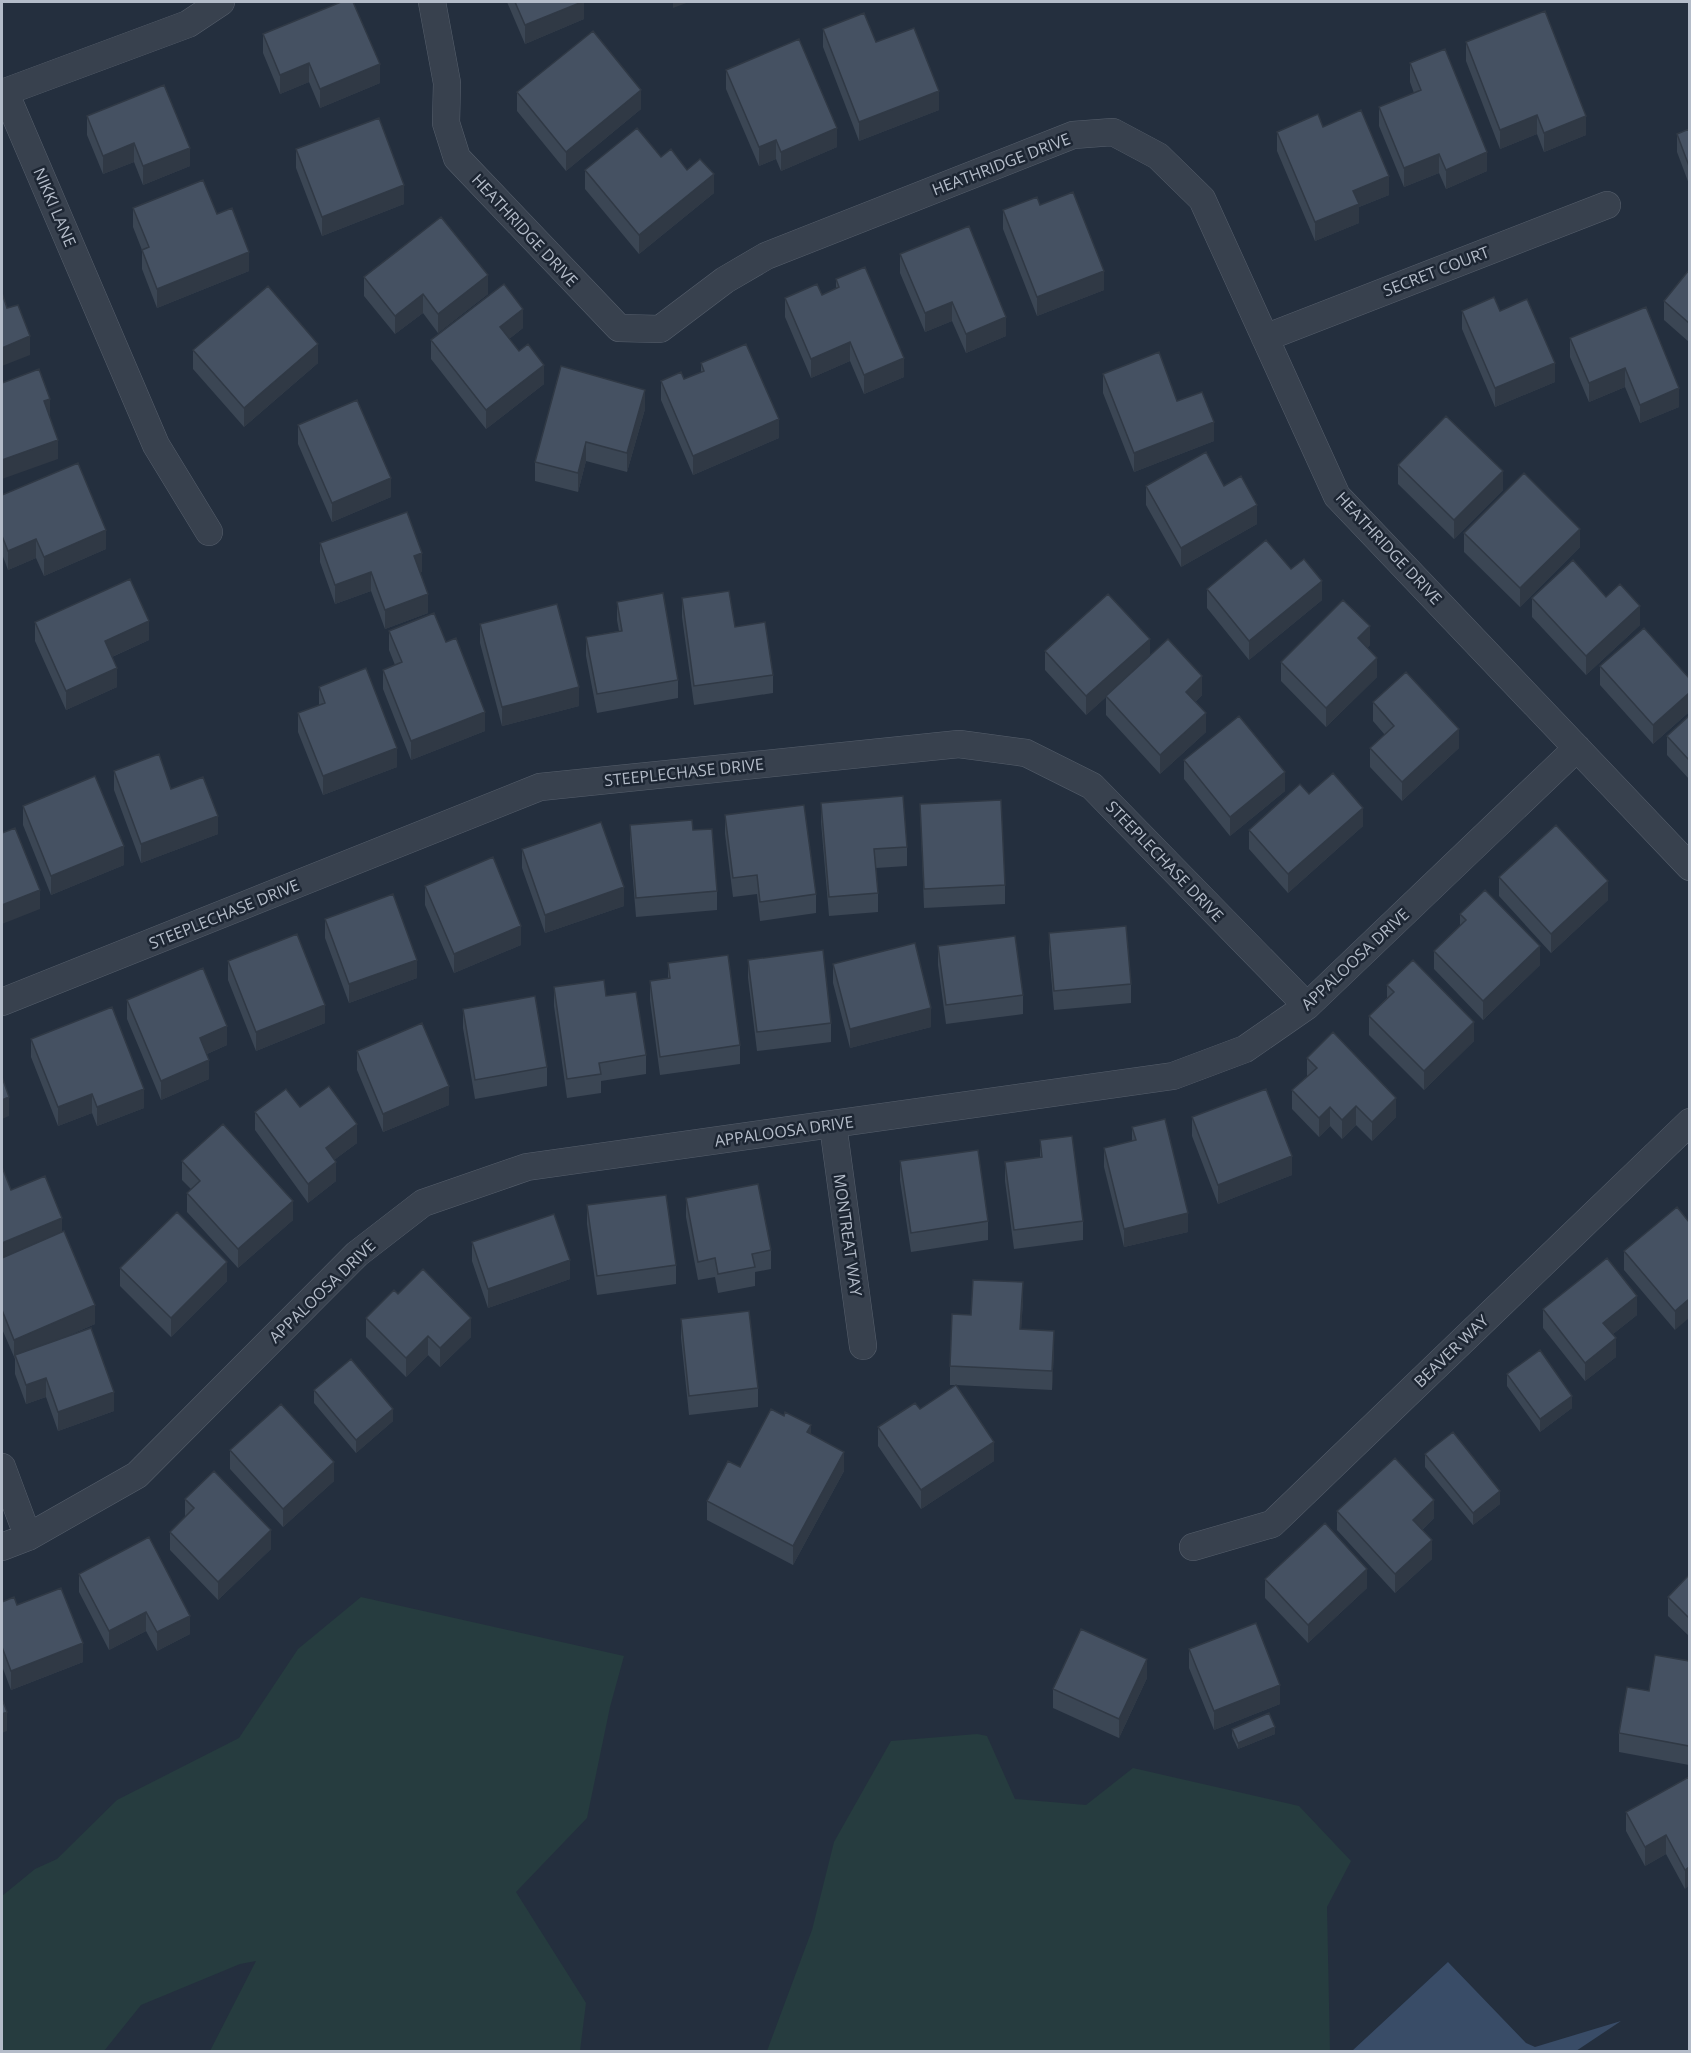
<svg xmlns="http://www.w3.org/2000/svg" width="1691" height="2053" font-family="'Open Sans',sans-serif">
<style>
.green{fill:#263c3f}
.water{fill:#394c67}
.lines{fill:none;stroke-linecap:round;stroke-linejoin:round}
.street-casing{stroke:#565f6c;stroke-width:28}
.street{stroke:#38414e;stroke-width:27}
.wall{fill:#3b4654}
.shaded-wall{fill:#303945}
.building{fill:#455162;stroke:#303945;stroke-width:1.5}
.labels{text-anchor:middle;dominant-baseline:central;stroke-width:5;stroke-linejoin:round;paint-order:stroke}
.street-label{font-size:16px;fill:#b4bcc9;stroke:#1d2633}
</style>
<rect width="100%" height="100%" fill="#242f3e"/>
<path class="green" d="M361 1597 624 1656 610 1707 587 1818 516 1892 586 2003 580 2051H210L256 1961 240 1964 141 2005 104 2051H2V1896L35 1869 57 1859 117 1800 239 1738 298 1649Z
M977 1734 987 1736 1015 1799 1086 1805 1133 1768 1299 1806 1351 1861 1327 1907 1330 2051H767L812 1930 834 1842 891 1741Z"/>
<path class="water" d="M1448 1962 1526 2043 1535 2047 1621 2021 1576 2051H1352Z"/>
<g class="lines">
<g class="street-casing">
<path id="street" d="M432 2 447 83 446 123 457 158 619 328 660 329 725 280 766 256 1073 135 1113 132 1158 156 1202 199 1337 496 1690 867
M1265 338 1607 205
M209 532 156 445 5 92 188 24 221 2
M2 1002 540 787 959 744 1026 753 1092 786 1307 1006
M833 1125 863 1346
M2 1467 28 1537
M2 1547 28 1537 137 1475 357 1254 423 1203 527 1167 1173 1076 1245 1049 1307 1006 1577 748
M1193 1547 1272 1524 1690 1122"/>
</g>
<use href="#street" class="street"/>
</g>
<path class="wall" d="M507 2H584V19L525 44Z
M823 29 876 42 939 110 859 141 823 47Z
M263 34 380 83 320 108 309 82 280 94 263 53Z
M1466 42 1586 135 1544 152 1537 134 1500 149 1466 61Z
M1410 63 1487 171 1446 189 1439 173 1404 187 1379 126V107L1414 93 1410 82Z
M726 70 837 147 781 171 776 159 759 166 726 89Z
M517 92 641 109 566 171 517 111Z
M87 116 190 166 143 185 134 162 103 174 87 135Z
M1323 127 1389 195 1359 207V223L1315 241 1277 151V132Z
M1689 129V184L1677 152V134Z
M296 149 404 204 322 236 296 168Z
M585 170H687L714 193 639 254 585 189Z
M1040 205 1104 290 1037 316 1003 229V210Z
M133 208 217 214 249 271 157 308 142 269V250L133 227Z
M900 254 1006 336 966 353 952 321 925 332 900 273Z
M1689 270V342L1664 320V301Z
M364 277 488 294 438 333 423 313 395 334 364 296Z
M836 279 904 377 864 394 850 361 811 378 785 317V298L822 295 836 289Z
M1646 307 1679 407 1640 423 1625 387 1589 402 1570 357V338Z
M1462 311 1555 382 1495 407 1462 329Z
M523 328 509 339 544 384 486 429 431 359V340Z
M193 350 318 363 244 427 193 369Z
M701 363 779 438 693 475 661 400V381L684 379 701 372Z
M1103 374 1177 401 1214 441 1134 472 1103 393Z
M645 409 627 472 586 461 578 492 535 481V462Z
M298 425 391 497 332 522 298 444Z
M1398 465 1503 490 1454 539 1398 484Z
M1146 486H1224L1257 524 1181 567 1146 505Z
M2 495 106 549 44 576 36 558 8 570 2 554Z
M1464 533 1580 547 1520 607 1464 552Z
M320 543 422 572H420L428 613 385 629 371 591 335 604 320 562Z
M1207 589 1322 600 1249 660 1207 608Z
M1606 597 1640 625 1586 675 1532 617V598Z
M682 598 773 675V693L694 705 682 617Z
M617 602 678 680V698L597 713 586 656V637L619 631 617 620Z
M35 622 149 640 112 657 117 687 66 710 35 641Z
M480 624 579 706 502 726 480 643Z
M389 631 446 642 485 731 411 760 383 689V670L395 665 389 650Z
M1370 645 1367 648 1377 677 1326 727 1281 681V662Z
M1045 651 1150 657 1202 695 1195 702 1206 732 1160 774 1106 715V697L1086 715 1045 670Z
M1600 666 1689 678V712L1653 744 1600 685Z
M319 687 397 767 323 795 298 732V713L319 706Z
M1373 702 1459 748 1402 801 1370 767V748L1385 735 1373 721Z
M1689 716V779L1667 755V736Z
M1184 760 1285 791 1230 836 1184 779Z
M114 771 171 789 218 834 141 863 114 790Z
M1309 794 1363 826 1288 893 1249 849V830Z
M821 803 907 847V866L876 868 878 893V912L829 916 821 822Z
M920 804 1005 885V904L924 908Z
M23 806 124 865 51 895 23 825Z
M725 815 816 894V913L760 921 757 894 733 897 725 834Z
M630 825 693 830 717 891V910L636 917 630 844Z
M522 849 624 906 545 933 522 868Z
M1499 877 1608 900 1551 953 1499 896Z
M425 886 521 945 454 973 425 905Z
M1460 914 1540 965 1483 1020 1434 969V951L1460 926Z
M325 919 417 978 349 1003 325 938Z
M1049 933 1131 984V1003L1054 1010 1049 952Z
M938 946 1023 995V1014L946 1024 938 965Z
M748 960 831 1023V1042L757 1051 748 978Z
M228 961 325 1023 256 1051 228 980Z
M668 963 740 1045V1064L660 1075 650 1000V981L668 978Z
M833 964 931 1027 850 1048 833 983Z
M1387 985 1474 1041 1424 1090 1369 1035V1016L1387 998Z
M554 987 606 996 646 1055V1074L601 1081V1093L567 1098 554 1006Z
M127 1000 227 1045 207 1054 209 1079 161 1100 127 1019Z
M463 1009 547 1067V1086L475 1099 463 1028Z
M31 1039 144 1108 97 1126 92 1113 58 1126 31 1057Z
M357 1051 449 1105 383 1132 357 1070Z
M1307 1058 1396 1117 1372 1141 1356 1125 1342 1139 1330 1126 1319 1137 1292 1109V1090L1307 1077Z
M300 1107 357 1143 334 1160 336 1181 308 1203 255 1130V1112Z
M1192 1117 1292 1175 1218 1204 1192 1136Z
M1132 1127 1188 1232 1124 1247 1104 1167V1148L1132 1141Z
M1040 1140 1083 1221V1240L1014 1249 1005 1181V1162L1040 1157Z
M182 1161 293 1220 238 1268 187 1212V1193L191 1189 182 1180Z
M900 1161 988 1221V1240L911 1252 900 1180Z
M2 1167 11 1190 62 1232 95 1324 67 1336 114 1411 58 1431 46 1397 26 1404 15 1374V1359L2 1329Z
M686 1198 771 1250V1269L755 1272V1286L718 1293 715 1277 698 1280 686 1217Z
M587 1205 676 1265V1284L597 1295 587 1224Z
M1689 1222 1675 1330 1624 1270V1251Z
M472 1242 570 1279 488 1308 472 1261Z
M120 1268 227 1281 171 1337 120 1286Z
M398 1294 471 1337 440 1367 428 1355 406 1377 366 1337V1318Z
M1023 1301 1021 1329 1054 1350 1052 1390 956 1385 994 1461 921 1509 878 1446V1427L920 1409 956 1385H950V1366Z
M1543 1309 1637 1315 1613 1334 1616 1357 1585 1381 1543 1328Z
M681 1319 758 1388V1407L689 1415 681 1338Z
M1507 1374 1572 1408 1540 1432 1507 1386Z
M314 1390 393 1421 356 1453 314 1403Z
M784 1416 811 1434 844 1471 793 1565 707 1520V1501L740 1467Z
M230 1450 334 1481 283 1527 230 1469Z
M1425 1454 1500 1504 1473 1525 1425 1467Z
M185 1499 271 1549 218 1600 170 1550V1532L185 1517Z
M1337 1511 1434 1518 1422 1530 1432 1559 1395 1593 1337 1530Z
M79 1574 190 1634 157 1651 146 1631 109 1650 79 1592Z
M1689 1575V1636L1668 1616V1597Z
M1265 1579 1367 1588 1308 1643 1265 1598Z
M2 1602 17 1605 83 1662 11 1690 2 1666Z
M1189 1649 1280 1704 1214 1730 1189 1668Z
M1689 1661V1765L1619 1752V1733L1649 1691Z
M1147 1678 1119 1738 1053 1708V1689Z
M1232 1729 1275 1734 1238 1749 1232 1736Z
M1689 1777 1685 1889 1666 1854 1645 1866 1626 1831V1812Z"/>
<path class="shaded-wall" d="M582 2H584V19L525 44V25Z
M673 2H689L673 8Z
M309 63V82L280 94V75Z
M380 64V83L320 108V89Z
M641 90V109L566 171V152Z
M939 91V110L859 141V122Z
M1537 115V134L1500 149V130Z
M1586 116V135L1544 152V133Z
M837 128V147L781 171V152Z
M776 140V159L759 166V147Z
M134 143V162L103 174V156Z
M190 148V166L143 185V166Z
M1487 152V171L1446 189V170Z
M1439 154V173L1404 187V168Z
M714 174V193L639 254V235Z
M1389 176V195L1359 207V223L1315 241V222L1353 191Z
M404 185V204L322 236V217Z
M249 252V271L157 308V289Z
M1104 271V290L1037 316V297Z
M488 275V294L438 333V314Z
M423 294V313L395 334V316Z
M952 302V321L925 332V313Z
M523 309V328L500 346V327Z
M1006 317V336L966 353V334Z
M30 336V355L2 366V348Z
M850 342V361L811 378V359Z
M318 344V363L244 427V408Z
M904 358V377L864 394V375Z
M1555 363V382L1495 407V388Z
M544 365V384L486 429V410Z
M1625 368V387L1589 402V383Z
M1679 388V407L1640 423V405Z
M645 390V409L627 472V453Z
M50 399V418L44 401Z
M779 419V438L693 475V456Z
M1214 422V441L1134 472V453Z
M58 440V459L2 479V460Z
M586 442V461L578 492V473Z
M1503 471V490L1454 539V520Z
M391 478V497L332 522V503Z
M1257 505V524L1181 567V548Z
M1580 529V547L1520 607V588Z
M106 530V549L44 576V557Z
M36 539V558L8 570V551Z
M422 553V572L414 575V556Z
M371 572V591L335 604V585Z
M1322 581V600L1249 660V641Z
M428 594V613L385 629V610Z
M1640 606V625L1586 675V656Z
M149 621V640L105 660V641Z
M1370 626V645L1358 657V638Z
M1150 639V658L1086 715V696Z
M1377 658V677L1326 727V708Z
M117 668V687L66 710V691Z
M1202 676V695L1186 711V692Z
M579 687V706L502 726V707Z
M1689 693V712L1653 744V725Z
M485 712V731L411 760V741Z
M1206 713V732L1160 774V755Z
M1459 729V748L1402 801V782Z
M397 748V767L323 795V776Z
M1285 772V791L1230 836V817Z
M1363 808V826L1288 893V874Z
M218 816V834L141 863V844Z
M124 846V865L51 895V876Z
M1608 881V900L1551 953V934Z
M624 887V906L545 933V915Z
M40 890V909L2 924V905Z
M521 926V945L454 973V954Z
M1540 946V965L1483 1020V1001Z
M417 960V978L349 1003V984Z
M325 1005V1023L256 1051V1032Z
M931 1008V1027L850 1048V1029Z
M1474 1022V1041L1424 1090V1071Z
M227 1026V1045L200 1057V1038Z
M209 1060V1079L161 1100V1081Z
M449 1086V1105L383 1132V1114Z
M144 1089V1108L97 1126V1107Z
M92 1094V1113L58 1126V1107Z
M9 1097V1116L2 1119V1100Z
M1396 1098V1117L1372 1141V1122Z
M1356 1106V1125L1342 1139V1120Z
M1330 1107V1126L1319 1137V1118Z
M357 1124V1143L326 1166V1148Z
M1292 1156V1175L1218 1204V1185Z
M336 1162V1181L308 1203V1184Z
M293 1201V1220L238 1268V1249Z
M1188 1213V1232L1124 1247V1229Z
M62 1218V1237L2 1262V1243Z
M570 1260V1279L488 1308V1289Z
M227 1262V1281L171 1337V1318Z
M1023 1282V1301L1020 1348V1329Z
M1637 1296V1315L1603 1342V1323Z
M1689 1299V1318L1675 1330V1311Z
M95 1305V1324L16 1358 15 1355 14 1359V1340Z
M471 1318V1337L440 1367V1348Z
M1054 1331V1350L1052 1390V1371Z
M428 1336V1355L406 1377V1358Z
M1616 1338V1357L1585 1381V1363Z
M46 1378V1397L26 1404V1385Z
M114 1392V1411L58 1431V1412Z
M1572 1396V1408L1540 1432V1419Z
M393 1409V1421L356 1453V1440Z
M811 1425V1444L807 1432Z
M994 1442V1461L921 1509V1490Z
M844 1452V1471L793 1565V1546Z
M334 1462V1481L283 1527V1509Z
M1500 1491V1504L1473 1525V1513Z
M1434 1500V1518L1413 1538V1520Z
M271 1530V1549L218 1600V1582Z
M1432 1540V1559L1395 1593V1574Z
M1367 1569V1588L1308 1643V1625Z
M146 1612V1631L109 1650V1631Z
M190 1616V1634L157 1651V1632Z
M83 1643V1662L11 1690V1671Z
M1147 1659V1678L1119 1738V1719Z
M1280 1685V1704L1214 1730V1711Z
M7 1712V1731L2 1733V1714Z
M1275 1727V1734L1238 1749V1743Z
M1666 1835V1854L1645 1866V1847Z
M1689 1867V1886L1685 1889V1870Z"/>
<path class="building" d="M341 2H353L380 64 320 89 309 63 280 75 263 34Z
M515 2H582L525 25Z
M1545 11 1586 116 1544 133 1537 115 1500 130 1466 42Z
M864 13 876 42 914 28 939 91 859 122 823 29Z
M593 31 641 90 566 152 517 92Z
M799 39 837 128 781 152 776 140 759 147 726 70Z
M1445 49 1487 152 1446 170 1439 154 1404 168 1379 107 1421 90 1410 63Z
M164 85 190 148 143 166 134 143 103 156 87 116Z
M1361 110 1389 176 1353 191 1359 204 1315 222 1277 132 1318 114 1323 127Z
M379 118 404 185 322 217 296 149Z
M637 128 661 157 671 149 687 170 700 159 714 174 639 235 585 170Z
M1689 129V166L1677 134Z
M203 180 217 214 232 208 249 252 157 289 142 250 149 247 133 208Z
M1073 192 1104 271 1037 297 1003 210 1037 197 1040 205Z
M441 217 488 275 438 314 423 294 395 316 364 277Z
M969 226 1006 317 966 334 952 302 925 313 900 254Z
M865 267 904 358 864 375 850 342 811 359 785 298 817 284 822 295 839 287 836 279Z
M1689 270V323L1664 301Z
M504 284 523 309 500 327 519 351 528 344 544 365 486 410 431 340Z
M268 286 318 344 244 408 193 350Z
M2 293 7 308 18 305 30 336 2 348Z
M1494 297 1500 311 1527 299 1555 363 1495 388 1462 311Z
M1646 307 1679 388 1640 405 1625 368 1589 383 1570 338Z
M746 344 779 419 693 456 661 381 681 372 684 379 704 371 701 363Z
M1159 352 1177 401 1202 392 1214 422 1134 453 1103 374Z
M561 366 645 390 627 453 586 442 578 473 535 462Z
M39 369 50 399 44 401 58 440 2 460V383Z
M357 400 391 478 332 503 298 425Z
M1446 416 1503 471 1454 520 1398 465Z
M1206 452 1224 486 1241 476 1257 505 1181 548 1146 486Z
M78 463 106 530 44 557 36 539 8 551 2 536V495Z
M1524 473 1580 529 1520 588 1464 533Z
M407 512 422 553 414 556 428 594 385 610 371 572 335 585 320 543Z
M1266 540 1291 569 1304 559 1322 581 1249 641 1207 589Z
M1573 560 1606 597 1620 584 1640 606 1586 656 1532 598Z
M130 579 149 621 105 641 117 668 66 691 35 622Z
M729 591 735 627 765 622 773 675 694 686 682 598Z
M663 593 678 680 597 694 586 637 622 631 617 602Z
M1108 594 1150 639 1086 696 1045 651Z
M1343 600 1370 626 1358 638 1377 658 1326 708 1281 662Z
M557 604 579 687 502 707 480 624Z
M434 613 446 642 456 638 485 712 411 741 383 670 402 662 389 631Z
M1644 628 1689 678V693L1653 725 1600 666Z
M1168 639 1202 676 1186 692 1206 713 1160 755 1106 696Z
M366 668 397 748 323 776 298 713 325 703 319 687Z
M1406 672 1459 729 1402 782 1370 748 1394 726 1373 702Z
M1239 716 1285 772 1230 817 1184 760Z
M1689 716V760L1667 736Z
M159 754 171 789 203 777 218 816 141 844 114 771Z
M1333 773 1363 808 1288 874 1249 830 1300 784 1309 794Z
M95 776 124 846 51 876 23 806Z
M903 796 907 847 874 849 878 893 829 897 821 803Z
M1001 800 1005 885 924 889 920 804Z
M804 805 816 894 760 902 757 875 733 878 725 815Z
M692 820 693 830 712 829 717 891 636 898 630 825Z
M601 822 624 887 545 915 522 849Z
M1556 825 1608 881 1551 934 1499 877Z
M15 828 40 890 2 905V833Z
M493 857 521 926 454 954 425 886Z
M1485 890 1540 946 1483 1001 1434 951 1466 920 1460 914Z
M393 894 417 960 349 984 325 919Z
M1126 926 1131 984 1054 991 1049 933Z
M297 934 325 1005 256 1032 228 961Z
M1015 936 1023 995 946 1005 938 946Z
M915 943 931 1008 850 1029 833 964Z
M823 950 831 1023 757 1032 748 960Z
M728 955 740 1045 660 1057 650 981 670 978 668 963Z
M1413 960 1474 1022 1424 1071 1369 1016 1394 992 1387 985Z
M203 968 227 1026 200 1038 209 1060 161 1081 127 1000Z
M604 980 606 996 636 992 646 1055 599 1063 601 1074 567 1079 554 987Z
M535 996 547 1067 475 1080 463 1009Z
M112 1007 144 1089 97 1107 92 1094 58 1107 31 1039Z
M422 1023 449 1086 383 1114 357 1051Z
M1333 1032 1396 1098 1372 1122 1356 1106 1342 1120 1330 1107 1319 1118 1292 1090 1317 1068 1307 1058Z
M2 1077 9 1097 2 1100Z
M329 1086 357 1124 326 1148 336 1162 308 1184 255 1112 286 1089 300 1107Z
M1266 1089 1292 1156 1218 1185 1192 1117Z
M1165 1119 1188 1213 1124 1229 1104 1148 1136 1140 1132 1127Z
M223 1124 293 1201 238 1249 187 1193 200 1181 182 1161Z
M1072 1136 1083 1221 1014 1230 1005 1162 1042 1157 1040 1140Z
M978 1150 988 1221 911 1233 900 1161Z
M2 1167 11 1190 45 1176 62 1218 2 1243Z
M758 1184 771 1250 752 1254 755 1267 718 1274 715 1258 698 1262 686 1198Z
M666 1195 676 1265 597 1276 587 1205Z
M1677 1207 1689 1222V1299L1675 1311 1624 1251Z
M177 1212 227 1262 171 1318 120 1268Z
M554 1214 570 1260 488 1289 472 1242Z
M64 1231 95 1305 14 1340 2 1310V1258Z
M1607 1258 1637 1296 1603 1323 1616 1338 1585 1363 1543 1309Z
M423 1269 471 1318 440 1348 428 1336 406 1358 366 1318 394 1290 398 1294Z
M973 1280 1023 1282 1020 1329 1054 1331 1052 1371 950 1366 952 1314 971 1315Z
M749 1311 758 1388 689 1396 681 1319Z
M91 1328 114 1392 58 1412 46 1378 26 1385 15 1355Z
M1540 1350 1572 1396 1540 1419 1507 1374Z
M351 1359 393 1409 356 1440 314 1390Z
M956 1385 994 1442 921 1490 878 1427 915 1403 920 1409Z
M281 1404 334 1462 283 1509 230 1450Z
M771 1409 784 1416 785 1412 811 1425 807 1432 844 1452 793 1546 707 1501 728 1461 740 1467Z
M1453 1432 1500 1491 1473 1513 1425 1454Z
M1395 1458 1434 1500 1413 1520 1432 1540 1395 1574 1337 1511Z
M214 1471 271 1530 218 1582 170 1532 194 1508 185 1499Z
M1325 1523 1367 1569 1308 1625 1265 1579Z
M149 1537 190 1616 157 1632 146 1612 109 1631 79 1574Z
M1689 1575V1618L1668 1597Z
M61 1588 83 1643 11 1671 2 1647V1602L14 1597 17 1605Z
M1256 1623 1280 1685 1214 1711 1189 1649Z
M1081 1629 1147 1659 1119 1719 1053 1689Z
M1655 1655 1689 1661V1746L1619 1733 1627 1687 1649 1691Z
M2 1699 7 1712 2 1714Z
M1269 1713 1275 1727 1238 1743 1232 1729Z
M1689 1777V1867L1685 1870 1666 1835 1645 1847 1626 1812Z"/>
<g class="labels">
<g class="street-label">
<text transform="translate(1001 164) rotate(-21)">HEATHRIDGE DRIVE</text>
<text transform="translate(55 207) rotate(67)">NIKKI LANE</text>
<text transform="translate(525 230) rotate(47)">HEATHRIDGE DRIVE</text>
<text transform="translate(1436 271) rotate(-21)">SECRET COURT</text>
<text transform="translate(1389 548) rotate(47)">HEATHRIDGE DRIVE</text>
<text transform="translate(684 772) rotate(-6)">STEEPLECHASE DRIVE</text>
<text transform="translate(1165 861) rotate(46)">STEEPLECHASE DRIVE</text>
<text transform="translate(224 914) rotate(-22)">STEEPLECHASE DRIVE</text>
<text transform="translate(1355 959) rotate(-43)">APPALOOSA DRIVE</text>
<text transform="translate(784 1131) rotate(-8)">APPALOOSA DRIVE</text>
<text transform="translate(848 1235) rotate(82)">MONTREAT WAY</text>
<text transform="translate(322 1291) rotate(-44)">APPALOOSA DRIVE</text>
<text transform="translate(1451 1351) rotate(-44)">BEAVER WAY</text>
</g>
</g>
<rect width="1691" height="2053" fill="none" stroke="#b4bcc9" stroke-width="6"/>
</svg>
